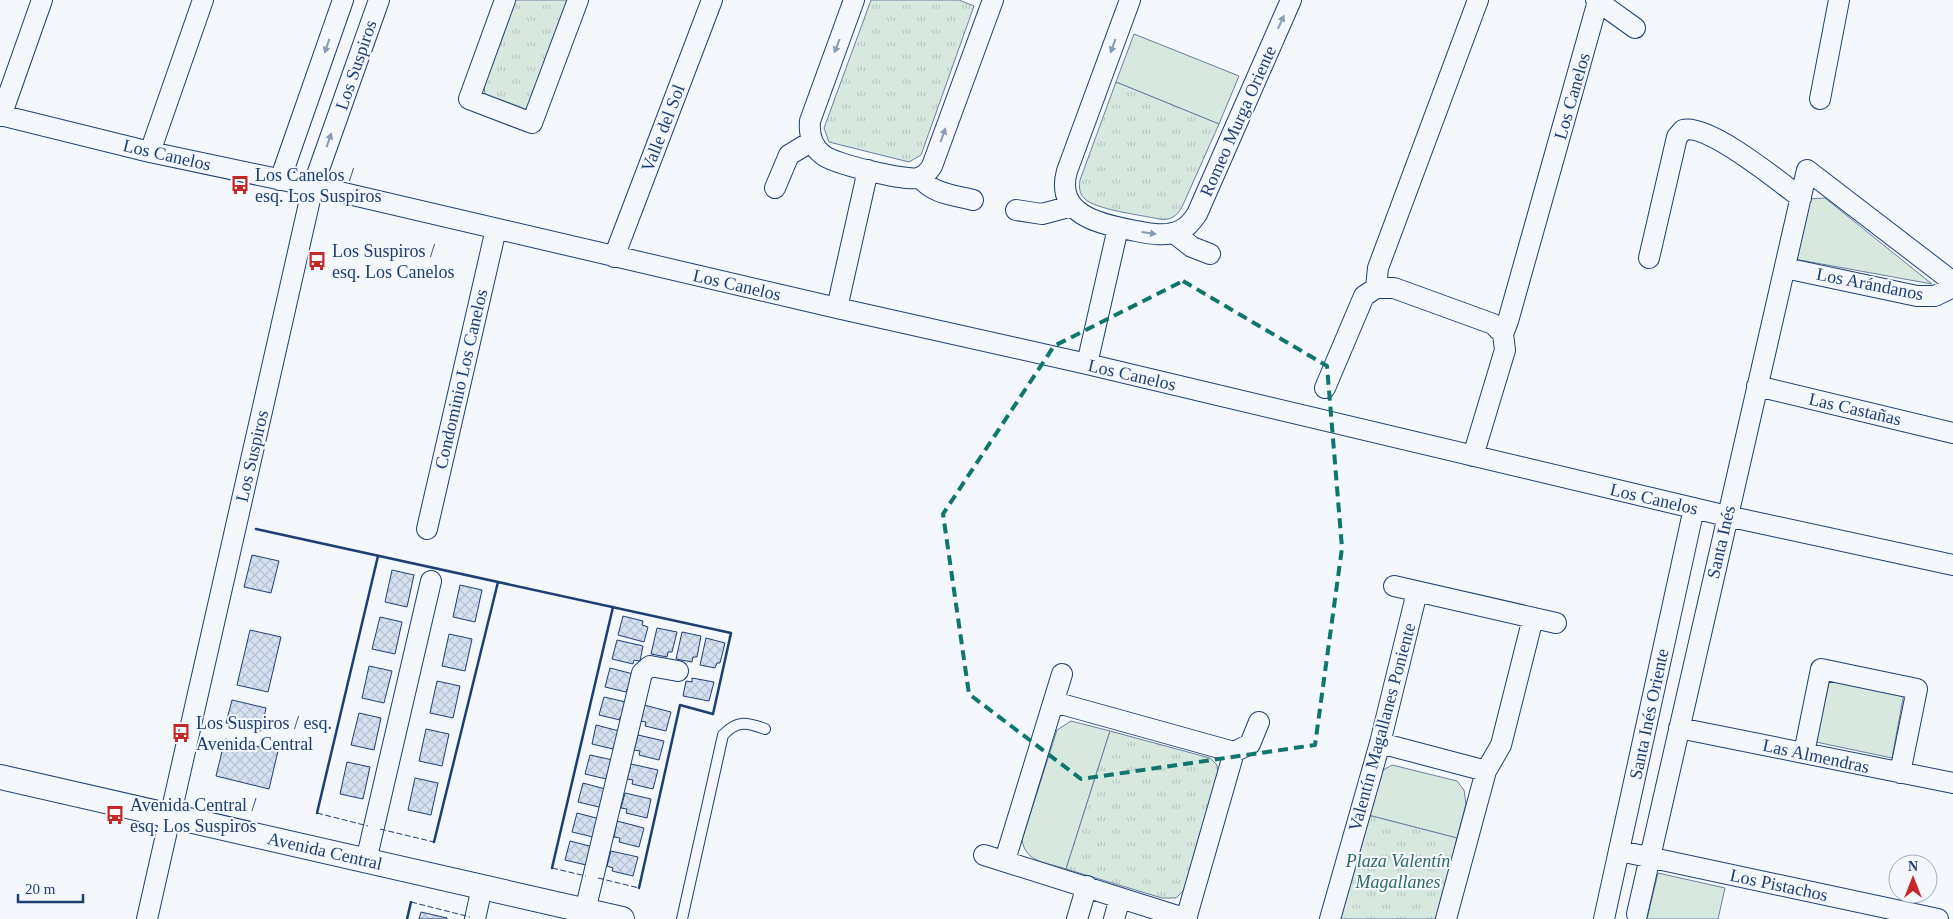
<svg xmlns="http://www.w3.org/2000/svg" width="1953" height="919" font-family="Georgia,serif">
<style>
.grass{fill:#d7e8df;stroke:#687fa3}
.park{fill:url(#park-tufts);stroke:#687fa3}
.building{fill:url(#building-cross-hatch);stroke:#1d3f73}
.lines{fill:none;stroke-linecap:round;stroke-linejoin:round}
.service-casing{stroke:#1d3f73;stroke-width:12}
.minor-casing{stroke:#1d3f73;stroke-width:22}
.tertiary-casing{stroke:#1d3f73;stroke-width:26}
.service{stroke:#f4f7fb;stroke-width:10}
.minor{stroke:#f4f7fb;stroke-width:20}
.tertiary{stroke:#f4f7fb;stroke-width:24}
.fence{stroke:#1d3f73;stroke-width:1;stroke-dasharray:6 2.5;stroke-linecap:butt}
.wall{stroke:#1d3f73;stroke-width:2.5}
.oneway{fill:#889bb7}
.marked{fill:none;stroke:#0f766e;stroke-width:4;stroke-dasharray:10 6;stroke-linejoin:round}
.labels{text-anchor:middle;dominant-baseline:central;stroke-width:4;stroke-linejoin:round;paint-order:stroke}
.street-label{font-size:18px;fill:#1d3f73;stroke:#f4f7fb}
.poi-label{font-size:18px;fill:#1d3f73;stroke:#f4f7fb;text-anchor:start}
.park-label{font-size:18px;font-style:italic;fill:#2c6c60;stroke:#f4f7fb}
</style>
<defs>
<pattern id="park-tufts" width="24" height="20" patternUnits="userSpaceOnUse" patternTransform="scale(1.25)"><rect width="24" height="20" fill="#d7e8df"/><path d="M3 7l-1-3M5 7V3M7 7l1-3M15 17l-1-3M17 17v-4M19 17l1-3" fill="none" stroke="#b8c8c3"/></pattern>
<pattern id="building-cross-hatch" width="8" height="8" patternUnits="userSpaceOnUse" patternTransform="scale(1.25)"><rect width="8" height="8" fill="#d5e0f0"/><path d="M0 0l8 8M0 8l8-8" fill="none" stroke="#b6c1d1"/></pattern>
</defs>
<rect width="100%" height="100%" fill="#f4f7fb"/>
<path class="grass" d="M1134 34 1239 76 1219 124 1116 82Z
M1825 198 1932 284 1794 259 1807 199Z
M1830 678 1904 693 1892 758 1816 742Z
M1071 721 1110 731 1066 869C1046 862 1026 863 1022 840L1057 730Z
M1392 765 1457 781 1464 790 1466 804 1457 838 1364 814 1380 772Z
M1658 873 1725 888 1718 919H1647Z"/>
<path class="park" d="M513 0H571L531 109 513 111 486 100 483 81Z
M871 0H959L974 6 921 155 909 162 829 142 824 128Z
M1116 82 1219 124 1182 207C1177 216 1170 221 1159 219 1142 215 1095 210 1084 198 1079 193 1079 186 1080 180Z
M1110 731 1210 758 1217 765 1218 777 1184 890 1176 898H1162L1066 869Z
M1364 814 1457 838 1438 919H1335Z"/>
<path class="building" d="M252 555 279 561 271 593 244 587Z
M392 570 414 575 407 607 385 602Z
M460 585 482 590 475 622 453 617Z
M623 616 643 621 642 625 648 627 644 642 618 635Z
M380 617 402 622 395 654 372 649Z
M657 628 677 632 672 652H668L667 657 651 654Z
M250 630 281 637 268 692 237 685Z
M682 632 701 636 697 657H693L692 662 676 659Z
M449 634 472 639 465 671 442 666Z
M706 638 725 643 720 663H717L715 668 700 665Z
M617 640 643 646 640 661 634 660 633 664 612 659Z
M369 666 392 671 384 703 362 698Z
M610 668 637 675 633 690 627 689 626 692 605 687Z
M692 678 714 682 709 701 683 696 686 681 692 682Z
M437 681 460 686 453 718 430 713Z
M604 697 630 703 626 718 620 717V720L599 715Z
M232 700 266 708 261 731 226 723Z
M644 705 671 712 666 731 645 726 646 722 640 721Z
M359 713 381 718 374 750 351 745Z
M596 725 623 732 619 747 614 746 613 749 592 744Z
M426 729 449 734 442 766 419 761Z
M638 735 664 741 659 760 639 755 640 751 634 750Z
M225 739 278 751 269 789 216 776Z
M590 755 617 761 613 776 607 775 606 779 585 774Z
M347 762 370 767 363 799 340 794Z
M631 764 658 770 653 789 632 784 633 780 627 779Z
M415 778 438 783 431 815 408 810Z
M583 783 609 790 606 805 600 804 599 807 578 802Z
M625 793 651 799 647 818 626 813 627 809 621 808Z
M577 813 604 820 593 837 572 832Z
M617 821 644 828 639 847 619 842 620 838 614 837Z
M570 841 597 848 586 865 565 860Z
M611 851 638 857 633 876 612 871 613 868 607 866Z
M421 912 447 918V919H419Z"/>
<g class="lines">
<g class="service-casing">
<path id="service" d="M682 919 723 735C737 720 747 722 765 729"/>
</g>
<g class="minor-casing">
<path id="minor" d="M505 0 469 99 532 123 578 0
M854 0 810 121C809 134 812 147 823 155 834 164 905 181 918 178 925 176 928 172 932 166L993 0
M1130 0 1067 171C1055 214 1099 224 1131 230 1147 233 1165 238 1181 230 1188 227 1193 220 1197 214L1291 0
M1596 0 1635 28
M1820 99 1839 0
M0 115 150 152 344 193 837 308 1087 364 1727 516 1953 565
M1 116 42 0
M150 152 203 0
M920 177C932 194 954 195 973 200
M280 180 343 0
M775 188 789 155 812 141
M1016 210 1042 214 1072 206
M1174 233 1192 247 1210 254
M614 257 712 0
M1649 258 1677 137 1683 130C1708 123 1780 182 1801 198
M1785 268 1917 296H1935L1953 287
M1376 288 1378 268 1478 0
M837 308 868 170
M1503 334 1508 321 1598 1
M1087 364 1118 228
M1757 386 1953 433
M1325 388 1364 296 1376 288H1394L1493 324 1503 334 1505 350 1473 456
M427 529 496 229
M1394 586 1556 623
M1054 702 1234 752
M1679 728 1953 783
M1380 743 1486 771
M1234 752 1250 744 1259 722
M1804 753 1821 669 1917 689 1900 773
M1620 851 1938 919
M984 855 1187 919
M1005 860 1062 674
M366 861 431 581
M585 911 642 673 650 666 678 671
M1637 914 1807 170 1953 282
M147 919 313 186 379 0
M475 919 482 887
M1077 919 1087 886
M1114 919 1120 898
M1186 919 1234 752
M1330 919 1380 743 1417 592
M1446 919 1486 771 1501 745 1533 618
M1604 919 1694 508"/>
</g>
<g class="tertiary-casing">
<path id="tertiary" d="M0 777 622 919"/>
</g>
<use href="#service" class="service"/>
<use href="#minor" class="minor"/>
<use href="#tertiary" class="tertiary"/>
<path class="fence" d="M317 813 368 826
M380 829 434 842
M552 868 586 876
M598 878 639 888
M411 902 470 917"/>
<path class="wall" d="M256 529 731 633 713 714 680 705 639 888
M317 813 378 556
M434 842 498 582
M552 868 613 607
M407 919 411 902"/>
</g>
<defs><path id="oneway-solid" d="M-6-.8H1V-3.2L6.5 0L1 3.2V.8H-6Z" transform="scale(1.25)"/></defs>
<g class="oneway">
<use href="#oneway-solid" transform="translate(1281 22) rotate(-66)"/>
<use href="#oneway-solid" transform="translate(327 46) rotate(109)"/>
<use href="#oneway-solid" transform="translate(837 46) rotate(111)"/>
<use href="#oneway-solid" transform="translate(1113 46) rotate(110)"/>
<use href="#oneway-solid" transform="translate(943 135) rotate(-70)"/>
<use href="#oneway-solid" transform="translate(329 140) rotate(-71)"/>
<use href="#oneway-solid" transform="translate(1149 233) rotate(8)"/>
</g>
<path class="marked" d="M1183 281 1327 366 1342 548 1315 745 1081 779 969 694 943 514 1054 346Z"/>
<defs>
<g id="bus-bare" transform="scale(1.5)"><path d="M-5-6H5V4H4V6H2V4H-2V6H-4V4H-5ZM-3.5-4V0h7V-4ZM-3.5 1.2v1.5H-2V1.2ZM2 1.2v1.5H3.5V1.2Z" fill="#c62828" stroke="#f4f7fb" stroke-width="2.5" paint-order="stroke"/></g>
</defs>
<g fill-rule="evenodd">
<use href="#bus-bare" x="240" y="185"/>
<use href="#bus-bare" x="317" y="261"/>
<use href="#bus-bare" x="181" y="733"/>
<use href="#bus-bare" x="115" y="815"/>
</g>
<g class="labels">
<g class="street-label">
<text transform="translate(356 65) rotate(-71)">Los Suspiros</text>
<text transform="translate(1572 96) rotate(-74)">Los Canelos</text>
<text transform="translate(1238 121) rotate(-66)">Romeo Murga Oriente</text>
<text transform="translate(663 128) rotate(-69)">Valle del Sol</text>
<text transform="translate(167 155) rotate(13)">Los Canelos</text>
<text transform="translate(1870 284) rotate(11)">Los Arándanos</text>
<text transform="translate(737 285) rotate(13)">Los Canelos</text>
<text transform="translate(1132 375) rotate(13)">Los Canelos</text>
<text transform="translate(461 379) rotate(-77)">Condominio Los Canelos</text>
<text transform="translate(1855 409) rotate(13)">Las Castañas</text>
<text transform="translate(252 456) rotate(-77)">Los Suspiros</text>
<text transform="translate(1654 499) rotate(13)">Los Canelos</text>
<text transform="translate(1721 542) rotate(-77)">Santa Inés</text>
<text transform="translate(1649 714) rotate(-78)">Santa Inés Oriente</text>
<text transform="translate(1382 727) rotate(-75)">Valentín Magallanes Poniente</text>
<text transform="translate(1816 756) rotate(12)">Las Almendras</text>
<text transform="translate(325 851) rotate(13)">Avenida Central</text>
<text transform="translate(1779 885) rotate(12)">Los Pistachos</text>
</g>
<g class="poi-label">
<text x="255" y="175">Los Canelos /<tspan x="255" dy="21">esq. Los Suspiros</tspan></text>
<text x="332" y="251">Los Suspiros /<tspan x="332" dy="21">esq. Los Canelos</tspan></text>
<text x="196" y="723">Los Suspiros / esq.<tspan x="196" dy="21">Avenida Central</tspan></text>
<text x="130" y="805">Avenida Central /<tspan x="130" dy="21">esq. Los Suspiros</tspan></text>
</g>
<g class="park-label">
<text x="1398" y="861">Plaza Valentín<tspan x="1398" dy="21">Magallanes</tspan></text>
</g>
</g>
<g transform="translate(1913 879)"><circle r="24" fill="#f4f7fb" stroke="#9eadc5"/>
<path d="M0-4L9 19L0 12L-9 19Z" fill="#c62828"/>
<text y="-8" font-size="14" font-weight="bold" text-anchor="middle" fill="#1d3f73">N</text>
</g>
<path d="M18 894v8h65v-8" fill="none" stroke="#1d3f73" stroke-width="2.5"/>
<text x="25" y="894" font-size="15" fill="#1d3f73" stroke="#f4f7fb" stroke-width="4" paint-order="stroke">20 m</text>
</svg>
